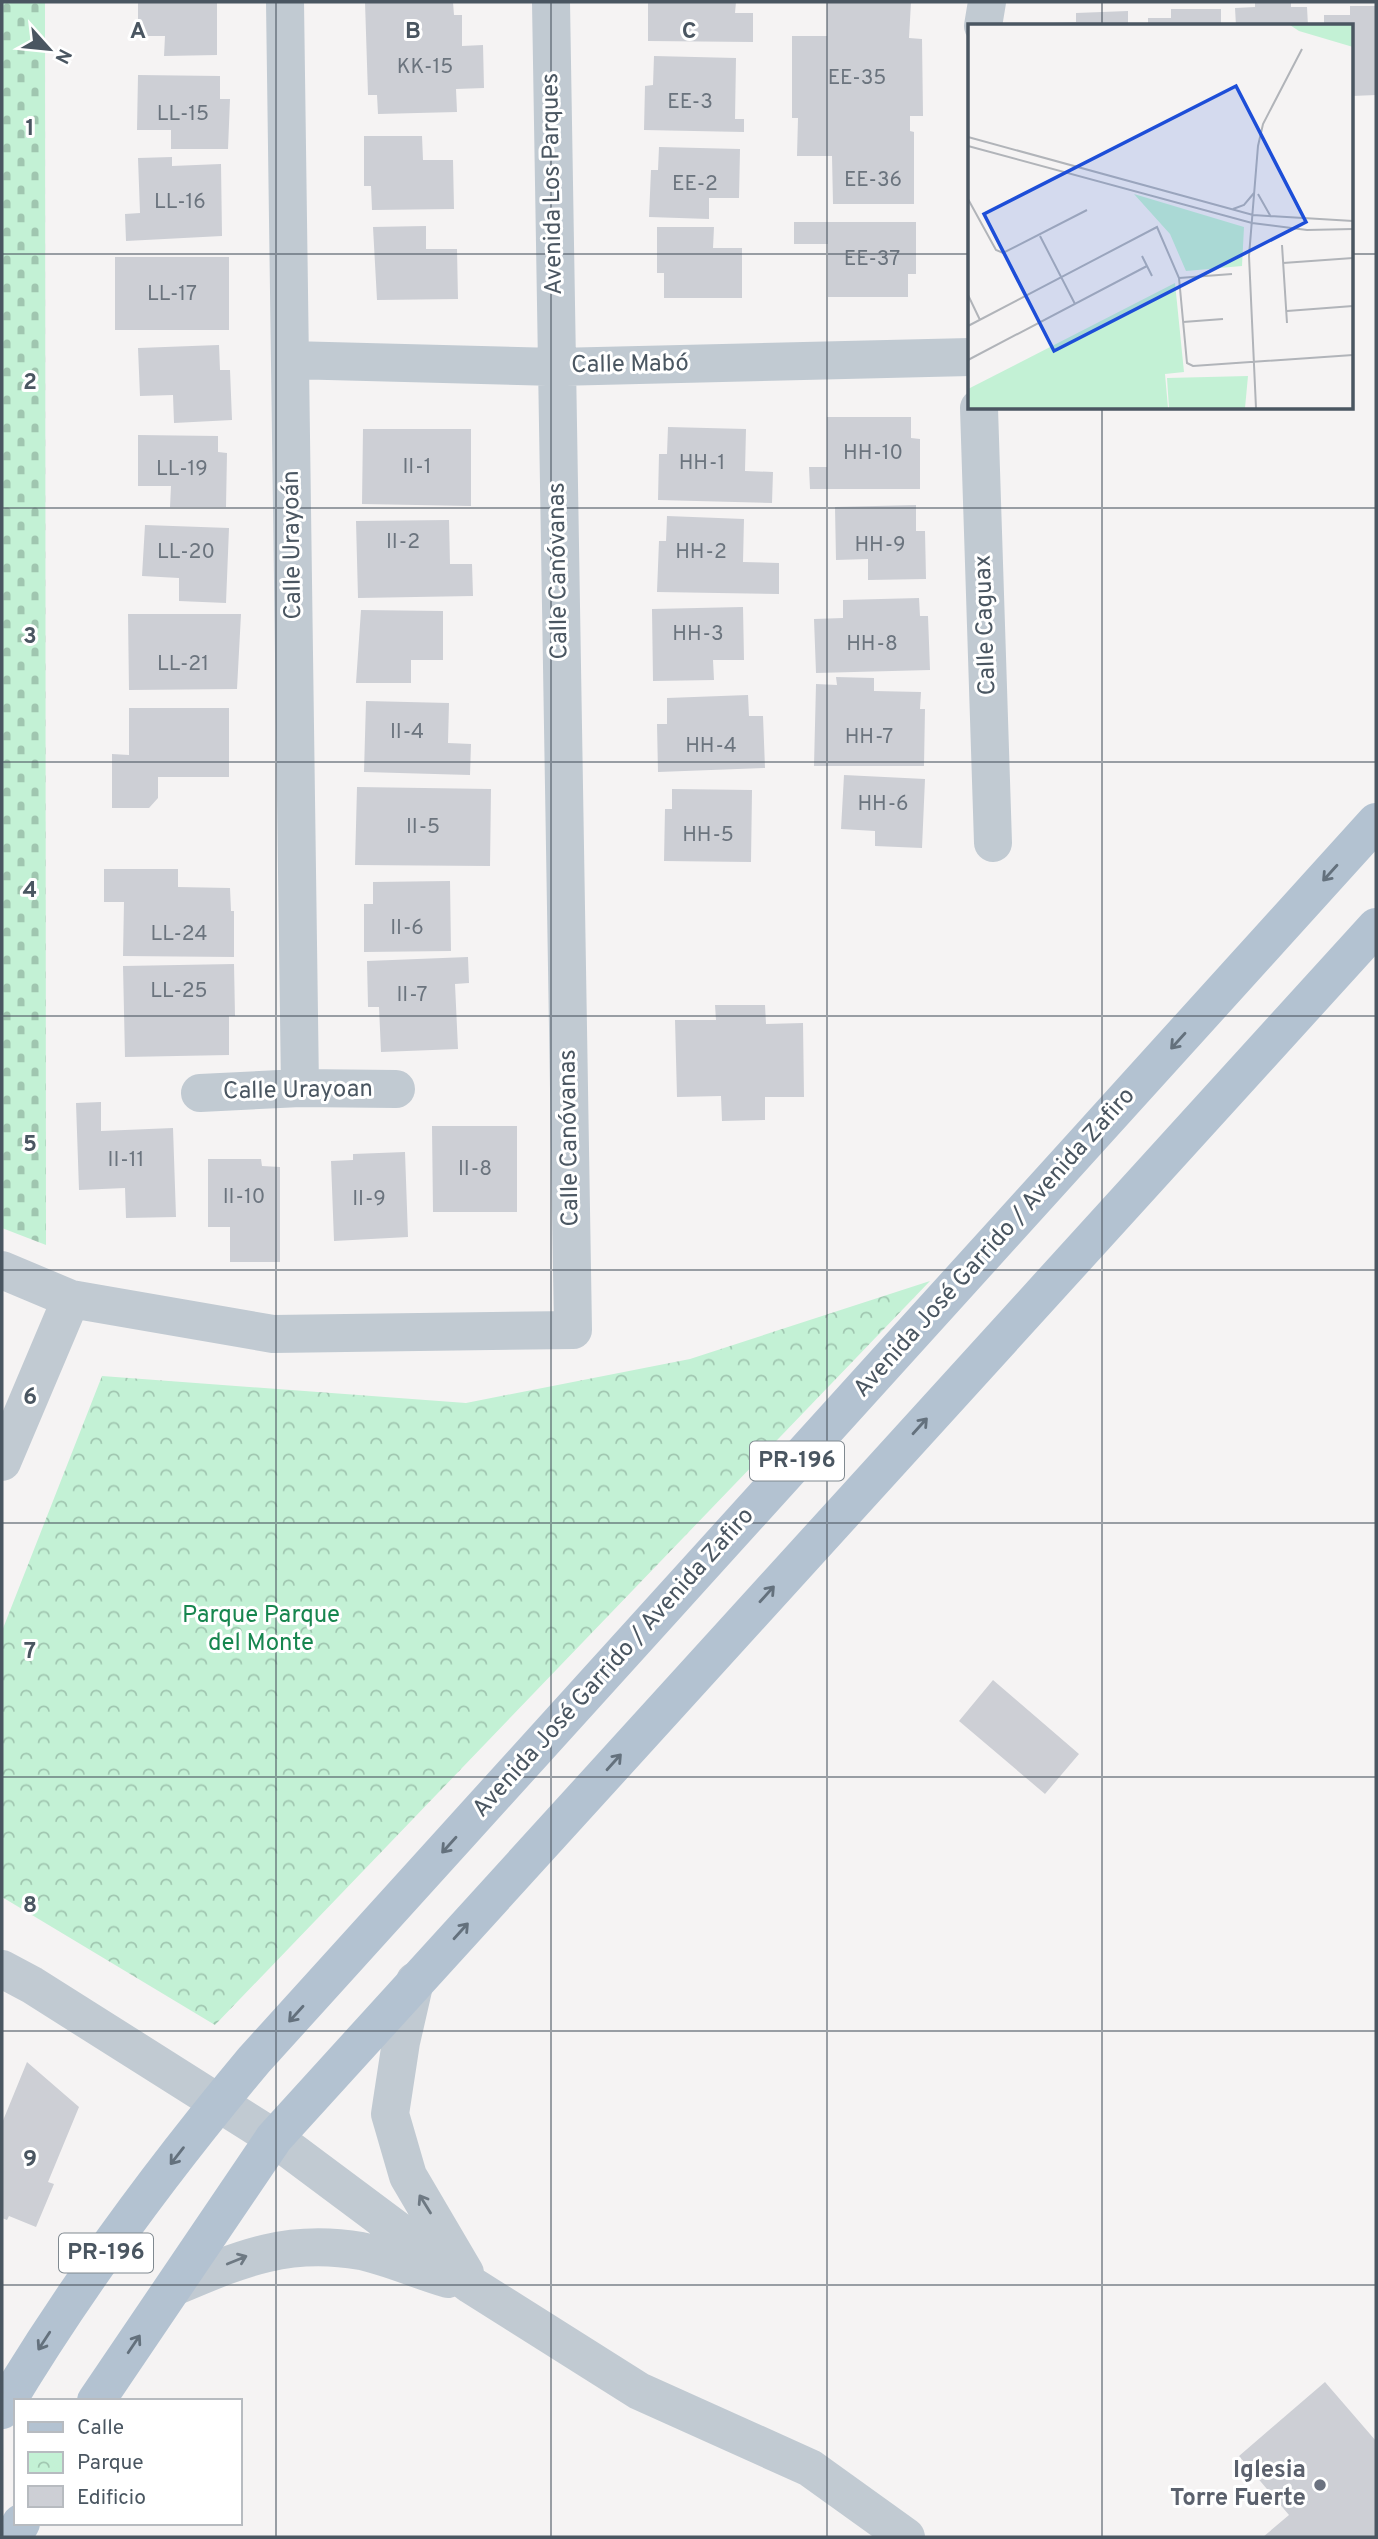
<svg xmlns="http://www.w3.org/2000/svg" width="1378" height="2539" font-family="Overpass,sans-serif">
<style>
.cemetery{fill:url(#cemetery-stones)}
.park{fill:url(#park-crowns)}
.building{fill:#cdcfd5}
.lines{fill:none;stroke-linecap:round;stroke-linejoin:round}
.minor{stroke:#c1cad2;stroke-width:38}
.major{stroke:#b3c2d1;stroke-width:38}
.oneway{stroke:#64717d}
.oneway2{stroke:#6e7983}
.grid{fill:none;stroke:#4a5661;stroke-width:2;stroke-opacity:0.55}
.worship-dot{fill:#6b7280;stroke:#fff;stroke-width:2.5}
.labels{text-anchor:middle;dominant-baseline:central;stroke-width:6;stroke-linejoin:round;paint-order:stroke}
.number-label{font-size:21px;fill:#6b747e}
.shield{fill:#fff;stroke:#808990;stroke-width:2}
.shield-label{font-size:23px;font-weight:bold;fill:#4a5661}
.street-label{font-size:24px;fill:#4a5661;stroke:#fff}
.park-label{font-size:24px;fill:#17864f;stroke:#fff}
.worship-label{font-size:24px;font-weight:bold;fill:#5b616d;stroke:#fff;text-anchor:end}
.inset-road{fill:none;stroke:#b1b4b9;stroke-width:2}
.view{fill:#1d4ed8;fill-opacity:0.15;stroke:#1d4ed8;stroke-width:3.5}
.inset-edge{fill:none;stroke:#4a5661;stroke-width:3.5}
.grid-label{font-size:23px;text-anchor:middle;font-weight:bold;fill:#4a5661;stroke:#fff;stroke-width:6;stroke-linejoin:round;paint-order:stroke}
</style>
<defs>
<pattern id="cemetery-stones" width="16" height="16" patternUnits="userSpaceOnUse" patternTransform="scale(1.75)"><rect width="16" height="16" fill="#c3f1d5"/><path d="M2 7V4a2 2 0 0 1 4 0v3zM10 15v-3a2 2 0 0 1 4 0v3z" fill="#a0c6b0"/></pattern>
<pattern id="park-crowns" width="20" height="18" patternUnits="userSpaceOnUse" patternTransform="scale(1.75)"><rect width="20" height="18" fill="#c3f1d5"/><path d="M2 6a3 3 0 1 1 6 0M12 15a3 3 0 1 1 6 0" fill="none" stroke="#a0c6b0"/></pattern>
</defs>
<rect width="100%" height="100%" fill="#f5f3f3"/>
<path class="cemetery" d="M2 2H45L46 1245 2 1228Z"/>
<path class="park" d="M930 1281 215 2025 2 1897V1631L102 1376 466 1403 690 1359Z"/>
<path class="building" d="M138 2H217V55L164 56 165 36H138Z
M365 2H453L454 15H462V46L483 45 484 88 456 89 457 112 378 114 377 95H368Z
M648 2H736L735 13H753V42L648 41Z
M827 2H911L909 38 922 39 923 116H910V131L914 132V204H833L832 156H797L798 118H792V36H827Z
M1255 2H1291V7H1307L1308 26H1236L1235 8 1255 7Z
M1350 6H1376V95L1352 96V26H1324V15H1350Z
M1171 9H1221V26H1148V18H1171Z
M1128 11V26H1054L1053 23 1076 22V13Z
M654 56 736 58 735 119H744V132L644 130 645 86 653 85Z
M138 75 220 76V99H230L228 149H171V130H137Z
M364 136H422L423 160H453L454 209 372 210 371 186H364Z
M659 147 740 149 739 198H709V219L649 217 651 170H658Z
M172 157V166L221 164 222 236 126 241 125 214 140 213 138 158Z
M794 222H916V274H908V297H828V244H794Z
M426 226V249H457L458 299 377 300 373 227Z
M657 227H714L713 248H742V298H664V273H657Z
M115 257H229V330H115Z
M219 345 220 370H230L232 420 174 423 173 395 140 396 138 348Z
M827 417H911V438L920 439V489H810L809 467H827Z
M668 427 746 429 745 471 773 472 772 503 658 500 659 454H667Z
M363 429H471V506L362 504Z
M138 435 218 436V452L227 453 226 507H170L171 486H138Z
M916 505V531H925L926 579 868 580V559L836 560 835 507Z
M667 516 744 519 743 562 779 563V594L657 592 659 541H666Z
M449 520 450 564H472L473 596 358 598 356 521Z
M145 525 229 528 226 603 179 601V578L142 576Z
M919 598 920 616H928L930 670 816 673 814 619 843 618V600Z
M743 607 744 660H713L714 680 653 681 652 609Z
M361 610 443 611V660H411V683H356Z
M128 614H241L237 689 129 690Z
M836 677 874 678V691L921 692 920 709H925L924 766H814L816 684 837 685Z
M748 695 749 716H763L765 768 658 772 657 724H667V698Z
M366 701 449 703 448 743 471 744 470 775 364 772Z
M129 708H229V777H158V798L149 808H112V754L129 755Z
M844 775 925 779 922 848 875 846V831L841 829Z
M357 787 491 789 490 866 355 865Z
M672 789 752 790 751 862 664 861 665 809H672Z
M104 869H178V887L230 888 231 911H234V957L123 956 124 902H104Z
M450 881 451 951 364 952V904H373V882Z
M468 957 469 983 455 984 458 1049 381 1052 379 1007H368L367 961Z
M234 964 235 1016H229V1055L125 1057 123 966Z
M715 1005H765L766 1024 803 1023 804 1097H765V1120L722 1121 721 1096 677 1097 675 1020H716Z
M101 1102V1131L173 1128 176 1217 126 1218 125 1188 79 1190 76 1103Z
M432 1126H517V1212H433Z
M405 1152 408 1237 334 1241 331 1161 353 1160V1154Z
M208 1159H261L262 1166 280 1167V1262H230V1227H208Z
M993 1680 1079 1754 1045 1794 959 1721Z
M27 2062 79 2107 48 2182 54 2184 36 2227 9 2216 7 2220 2 2218V2123Z
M1325 2382 1376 2441V2537H1263L1289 2515 1239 2456Z"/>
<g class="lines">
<path class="minor" d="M285 2 300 1088
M983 26 987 2
M290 360 556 367 970 357
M979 408 993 843
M200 1093 300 1088 396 1089
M2 1270 71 1299 273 1334 573 1330 551 2
M2 1462 71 1299
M2 1969 32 1985 274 2138 471 2285 639 2391 810 2468 906 2537
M415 1981 401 2042 390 2114 408 2176 465 2273
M174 2287C240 2259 287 2238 361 2251 389 2257 420 2271 448 2279"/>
<path class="major" d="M96 2401 274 2138 1376 927
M2 2410C76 2286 162 2170 254 2060L1376 822
M13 2537 21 2523"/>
</g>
<defs><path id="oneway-shaft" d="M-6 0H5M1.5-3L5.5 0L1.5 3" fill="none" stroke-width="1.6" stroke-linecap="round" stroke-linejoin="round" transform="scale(1.75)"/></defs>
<g class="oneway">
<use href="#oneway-shaft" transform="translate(1330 873) rotate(132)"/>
<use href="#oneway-shaft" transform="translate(1178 1041) rotate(132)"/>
<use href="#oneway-shaft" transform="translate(920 1426) rotate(-48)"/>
<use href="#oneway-shaft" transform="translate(767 1594) rotate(-48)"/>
<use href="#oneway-shaft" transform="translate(614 1762) rotate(-48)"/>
<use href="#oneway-shaft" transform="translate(449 1845) rotate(132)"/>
<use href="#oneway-shaft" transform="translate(461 1931) rotate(-48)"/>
<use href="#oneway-shaft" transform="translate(296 2014) rotate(132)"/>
<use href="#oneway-shaft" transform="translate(177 2156) rotate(128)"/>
<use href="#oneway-shaft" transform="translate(44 2341) rotate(123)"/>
<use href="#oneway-shaft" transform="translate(134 2344) rotate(-56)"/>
</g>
<g class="oneway2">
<use href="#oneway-shaft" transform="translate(425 2204) rotate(-122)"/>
<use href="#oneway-shaft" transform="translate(237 2260) rotate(-22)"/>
</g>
<path class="grid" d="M276 2V2537M551 2V2537M827 2V2537M1102 2V26M2 254H970M1352 254H1376M1102 408V2537M2 508H1376M2 762H1376M2 1016H1376M2 1270H1376M2 1523H1376M2 1777H1376M2 2031H1376M2 2285H1376"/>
<circle class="worship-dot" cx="1320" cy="2485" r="7"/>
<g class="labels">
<g class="number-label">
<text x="425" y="67">KK-15</text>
<text x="857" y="78">EE-35</text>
<text x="690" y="102">EE-3</text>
<text x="183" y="114">LL-15</text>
<text x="873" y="180">EE-36</text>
<text x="695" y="184">EE-2</text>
<text x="180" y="202">LL-16</text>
<text x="872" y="259">EE-37</text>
<text x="172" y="294">LL-17</text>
<text x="873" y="453">HH-10</text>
<text x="702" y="463">HH-1</text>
<text x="417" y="467">II-1</text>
<text x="182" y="469">LL-19</text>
<text x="403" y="542">II-2</text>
<text x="880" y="545">HH-9</text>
<text x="186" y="552">LL-20</text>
<text x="701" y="552">HH-2</text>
<text x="698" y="634">HH-3</text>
<text x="872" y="644">HH-8</text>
<text x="183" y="664">LL-21</text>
<text x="407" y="732">II-4</text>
<text x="869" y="737">HH-7</text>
<text x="711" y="746">HH-4</text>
<text x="883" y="804">HH-6</text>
<text x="423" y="827">II-5</text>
<text x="708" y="835">HH-5</text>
<text x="407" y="928">II-6</text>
<text x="179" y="934">LL-24</text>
<text x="179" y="991">LL-25</text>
<text x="412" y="995">II-7</text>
<text x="126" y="1160">II-11</text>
<text x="475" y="1169">II-8</text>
<text x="244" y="1197">II-10</text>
<text x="369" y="1199">II-9</text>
</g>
<g class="shield">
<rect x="750" y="1441.5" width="94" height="39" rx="5"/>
<rect x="59" y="2233.5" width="94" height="39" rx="5"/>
</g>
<g class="shield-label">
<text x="797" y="1461">PR-196</text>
<text x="106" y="2253">PR-196</text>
</g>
<g class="street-label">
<text transform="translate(553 184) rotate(-91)">Avenida Los Parques</text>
<text transform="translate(630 365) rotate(-1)">Calle Mabó</text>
<text transform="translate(293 545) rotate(-91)">Calle Urayoán</text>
<text transform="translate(559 571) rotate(-91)">Calle Canóvanas</text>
<text transform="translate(986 625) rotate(-92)">Calle Caguax</text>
<text transform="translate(298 1091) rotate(-1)">Calle Urayoan</text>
<text transform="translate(570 1138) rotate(-91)">Calle Canóvanas</text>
<text transform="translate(995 1243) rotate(-48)">Avenida José Garrido / Avenida Zafiro</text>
<text transform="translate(614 1663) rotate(-48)">Avenida José Garrido / Avenida Zafiro</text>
</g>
<g class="park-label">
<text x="261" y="1616">Parque Parque<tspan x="261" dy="28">del Monte</tspan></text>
</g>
<g class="worship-label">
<text x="1306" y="2471">Iglesia<tspan x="1306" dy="28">Torre Fuerte</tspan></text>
</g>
</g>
<g transform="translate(968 24)">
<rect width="385" height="385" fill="#f5f3f3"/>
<path d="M322 1H385V23L331 7Z" fill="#c3f1d5"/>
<path d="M207 259 216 348 197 350 200 384H0V365Z" fill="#c3f1d5"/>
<path d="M166 170 276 203 274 242 218 247 202 210ZM280 352 277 384H201L199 354Z" fill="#c3f1d5"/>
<path class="inset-road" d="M0 113 285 191 385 197M0 122 284 199 339 206 385 205M290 170 303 193M0 175 28 226 35 229 119 186M265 185 276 181 286 169M72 212 107 280M314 221 319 299M174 232 184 252M315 239 385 234M211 254 264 250M0 271 12 296M319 287 385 282M215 298 255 295M0 302 189 203 211 254 219 339 225 342 385 331M0 336 179 242M288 384 281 232 290 122 295 100 334 25"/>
<path class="view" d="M268 62 338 198 86 327 16 190Z"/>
<rect width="385" height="385" class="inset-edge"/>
</g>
<g class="grid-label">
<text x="138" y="38">A</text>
<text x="413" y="38">B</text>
<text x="689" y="38">C</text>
<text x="30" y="135">1</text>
<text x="30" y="389">2</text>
<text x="30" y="643">3</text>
<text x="30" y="897">4</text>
<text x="30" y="1151">5</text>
<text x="30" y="1404">6</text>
<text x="30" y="1658">7</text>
<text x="30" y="1912">8</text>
<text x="30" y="2166">9</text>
</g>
<rect width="1378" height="2539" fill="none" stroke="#4a5661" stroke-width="7"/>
<rect x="14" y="2399" width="228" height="126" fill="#ffffff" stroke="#b7bbc0" stroke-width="2"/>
<rect x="28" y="2422" width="35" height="10" fill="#b3c2d1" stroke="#b7bbc0" stroke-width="2"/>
<text x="77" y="2434" font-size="21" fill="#4a5661">Calle</text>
<rect x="28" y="2452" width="35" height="21" fill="url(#park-crowns)" stroke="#b7bbc0" stroke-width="2"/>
<text x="77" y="2469" font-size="21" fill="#4a5661">Parque</text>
<rect x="28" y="2486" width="35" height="21" fill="#cdcfd5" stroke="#b7bbc0" stroke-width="2"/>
<text x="77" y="2504" font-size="21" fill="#4a5661">Edificio</text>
<g transform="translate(49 49) rotate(117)" stroke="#ffffff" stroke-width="5" paint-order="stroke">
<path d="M0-5L12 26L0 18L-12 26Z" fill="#4a5661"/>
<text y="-10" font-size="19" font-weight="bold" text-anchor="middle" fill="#4a5661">N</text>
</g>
</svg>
